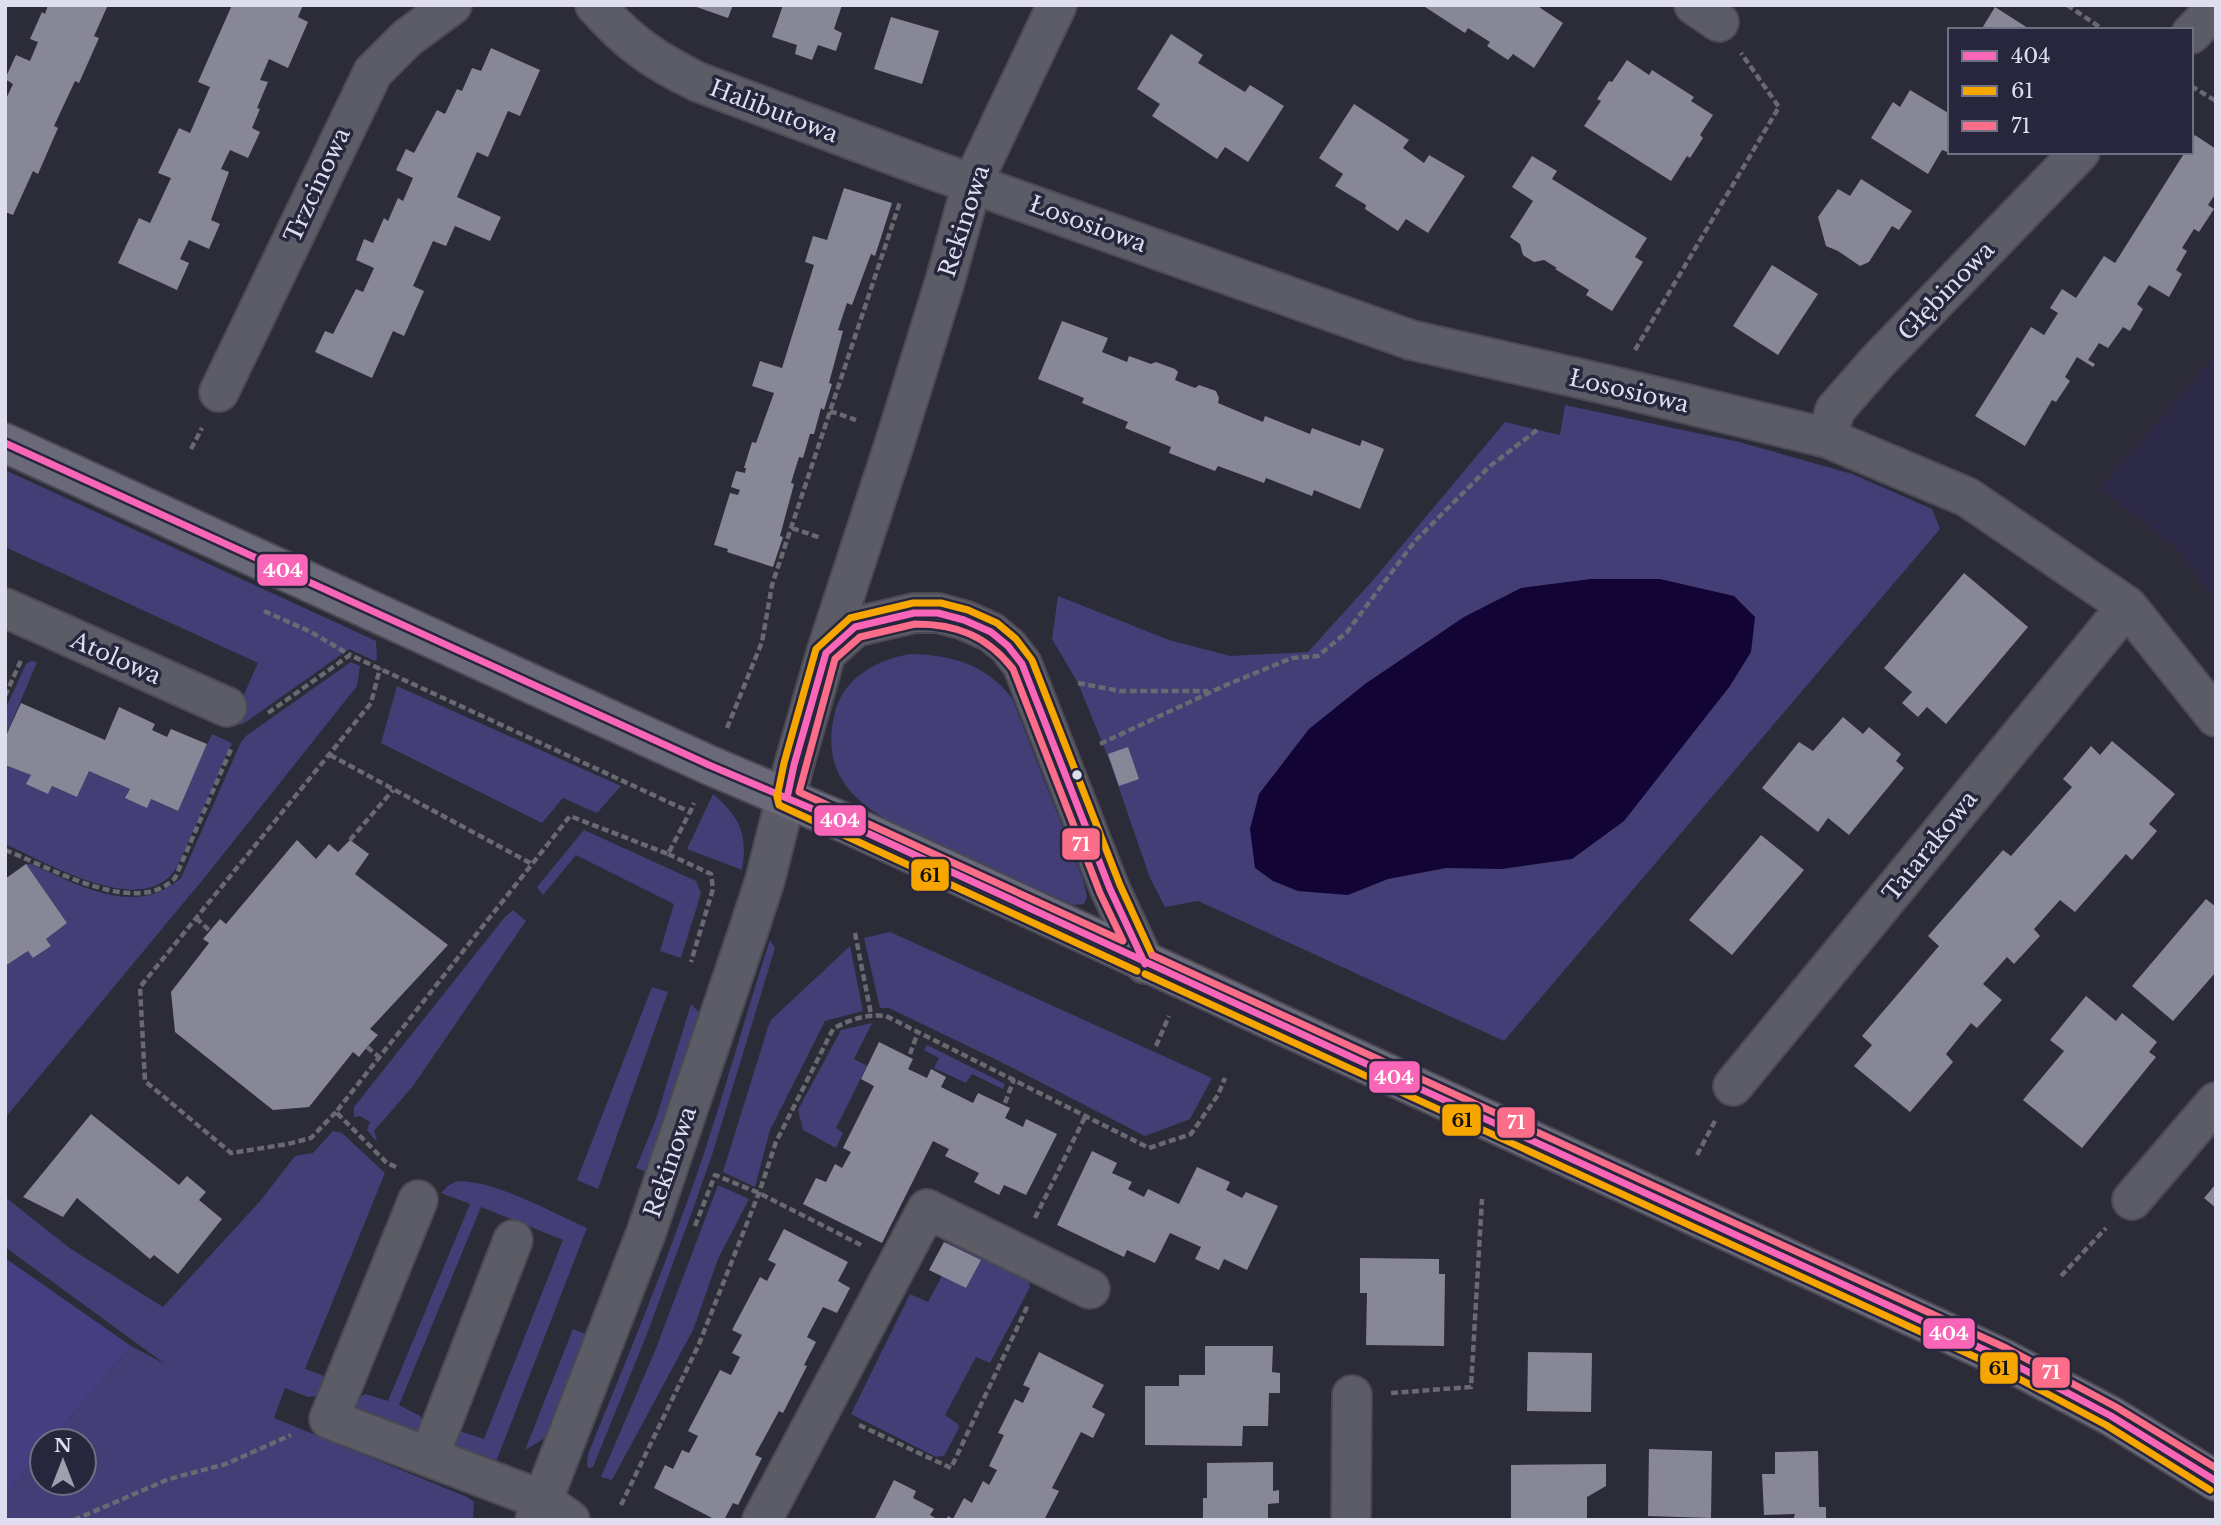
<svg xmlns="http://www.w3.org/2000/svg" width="2221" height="1525" font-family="'Libre Baskerville',serif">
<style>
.built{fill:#2c2a46}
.green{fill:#433e76}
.forest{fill:#463e81}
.water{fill:#120434}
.building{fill:#888797}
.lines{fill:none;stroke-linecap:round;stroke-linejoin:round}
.minor-casing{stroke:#4a4954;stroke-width:42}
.major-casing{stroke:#4a4954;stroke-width:42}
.path{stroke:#696972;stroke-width:4.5;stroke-dasharray:7 3.5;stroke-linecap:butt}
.minor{stroke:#5c5c66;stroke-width:38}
.major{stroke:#6a6979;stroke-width:38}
.bus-1-casing{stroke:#27263d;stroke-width:12}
.bus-2-casing{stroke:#27263d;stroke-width:12}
.bus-3-casing{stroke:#27263d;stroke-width:12}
.bus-1{stroke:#fa66b7;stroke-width:7}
.bus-2{stroke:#f7a600;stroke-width:7}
.bus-3{stroke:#fb6d88;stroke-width:7}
.bus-dot{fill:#dedeee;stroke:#27263d;stroke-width:2.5}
.labels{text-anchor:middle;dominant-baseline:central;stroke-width:7;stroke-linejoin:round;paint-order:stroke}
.street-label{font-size:23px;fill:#dedeee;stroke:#27263d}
.line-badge{stroke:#27263d;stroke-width:2.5}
.badge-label{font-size:19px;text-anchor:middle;font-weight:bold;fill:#fff}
.pale-badge-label{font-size:19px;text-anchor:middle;font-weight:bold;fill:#111}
</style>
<rect width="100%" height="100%" fill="#2c2b38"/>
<path class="built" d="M2216 354V602L2180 552 2100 488Z"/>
<path class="green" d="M1565 405 1739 442 1852 474 1932 509 1940 529 1504 1041 1198 901 1165 907 1150 878 1110 762 1078 683 1052 639 1058 596 1169 640 1230 656 1308 652 1374 579 1505 422 1560 435Z
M5 470 376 641 377 658 375 661 349 649 243 724 230 726 258 663 5 547Z
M910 654C951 655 986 664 1012 698L1083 879 1087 897 1084 904 1074 905 1066 902C1029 885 991 868 954 851 892 823 813 798 835 712 844 677 877 660 910 654Z
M31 661 37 662 5 738V710L26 664Z
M351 662 360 666 357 686 205 877 5 1118V966L28 951 34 958 51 946 46 939 67 923 26 864H31C77 884 135 919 181 878L241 742 246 736Z
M397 686 621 786 597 813 563 798 542 823 381 743Z
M212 734 232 743 178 865C147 923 48 863 5 844V765L31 775 27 784 48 794 52 786 77 797 89 771 130 789 126 798 151 799 177 811Z
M713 794C740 817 748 834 742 870L687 849Z
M584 830 696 881 701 893 681 958 660 951 674 904 576 855 543 895 537 887Z
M513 910 526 921 413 1086 374 1131 377 1140H375L367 1130 370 1122 360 1116 354 1117V1107L504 918Z
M890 932 1212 1078 1190 1119 1145 1136 1001 1062 889 1008H880L864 938Z
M770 940 775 948 713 1152 693 1209 647 1334 593 1467 589 1468 587 1465 588 1454C622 1371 656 1289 686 1205 718 1118 741 1028 770 940Z
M850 946 863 1011 825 1021 770 1130 755 1187 723 1172 768 1027 771 1020Z
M652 987 668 992 598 1189 577 1180Z
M691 1004 699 1012 649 1173 636 1168 656 1119Z
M872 1023 854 1059 867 1066 836 1128 843 1133 836 1148 803 1130 798 1110 841 1030Z
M927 1045 1005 1084 1003 1089 972 1074 966 1083 934 1068 939 1058 924 1050Z
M333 1131 342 1133 385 1173 305 1369 322 1375 327 1380 321 1396 308 1397 285 1388 274 1418 467 1497 474 1502 473 1520H5V1494L42 1450V1483H84V1441H50L131 1346 165 1364 5 1247V1197L71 1249 163 1307 261 1200 295 1156 313 1153Z
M458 1181C497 1181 551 1212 587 1228L495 1464 453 1448 456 1434 462 1432 484 1439 563 1240 481 1207 399 1405 420 1416C424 1422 421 1428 415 1433L357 1411C355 1403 357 1399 365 1394L388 1401 470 1204 441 1193 449 1185Z
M718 1185 749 1199 718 1259 693 1330 612 1480 601 1477 655 1351Z
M950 1237 1027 1275 1030 1287 990 1363 976 1357 945 1415 958 1424 959 1428 944 1456 936 1457 851 1414 910 1294 928 1302 942 1276 966 1288 980 1260 947 1243Z
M573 1329 588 1335 545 1438 525 1450Z"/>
<path class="forest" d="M5 1258 131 1346 50 1441H42V1450L5 1494Z"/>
<path class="water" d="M1591 579H1660L1734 596 1755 617 1751 652 1730 686 1624 821 1572 859 1502 869 1446 868 1388 879 1348 895 1298 891 1273 881 1255 868 1250 829 1259 794 1309 729 1365 684 1464 617 1521 588Z"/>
<path class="building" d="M48 5H108L94 36 99 38 79 83 75 81 54 126 58 128 38 174 33 171 13 215 5 212V101L13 84 5 79 16 55 30 61 38 42 30 39 42 12 45 14Z
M232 5H303L298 17 308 22 288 68 269 59 260 80 268 82 257 108 260 109 252 128 260 132 248 158 230 150 221 169 229 172 211 220 220 224 209 249 189 240 180 259 189 263 177 290 118 263 139 218 150 223 171 178 158 173 179 128 190 133 210 87 198 82Z
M691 5H733L728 18Z
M783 5H842L834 29 842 33 836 51 818 45 812 60 795 54 797 45 772 37Z
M1422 5H1536L1563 23 1534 68 1513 54 1508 60 1487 46 1490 42 1468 28 1465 33Z
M1995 7 2031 30H1981Z
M891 17 939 31 922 84 874 69Z
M1171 34 1203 55 1198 63 1222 78 1245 92 1250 85 1284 106 1248 162 1225 147 1217 159 1152 116 1160 104 1137 89Z
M491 48 540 70 520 116 508 111 488 157 477 152 457 197 501 217 490 241 455 226 446 246 433 241 413 286 424 291 404 336 393 331 372 378 315 352 325 331 333 334 356 289 363 292 374 268 356 260 364 239 373 243 384 218 388 221 398 198 403 201 413 178 396 170 406 149 414 153 437 110 445 114 457 89 462 91 472 68 481 71Z
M1627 60 1649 75 1652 70 1694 97 1691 101 1713 115 1700 135 1703 138 1690 158 1687 156 1671 181 1584 126 1601 101 1597 99 1609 81 1612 82Z
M1910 90 1950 114V153L1942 150 1928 174 1871 138 1893 102 1900 107Z
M1354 104 1409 140 1403 148 1424 163 1429 155 1465 176 1428 233 1406 219 1398 231 1365 209 1366 205 1335 186 1343 174 1319 158Z
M2195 135 2216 149V193L2208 205 2214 209 2199 232 2194 229 2182 248 2187 251 2176 270 2182 274 2169 297 2149 285 2137 304 2143 309 2130 331 2123 327 2108 348 2099 343 2088 360 2095 364 2093 367 2077 357 2065 377 2070 381 2056 402 2052 400 2025 446 1975 416 2031 327 2044 335 2058 313 2050 308 2062 289 2076 298 2104 256 2115 263 2185 152H2191V141Z
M1532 156 1557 171 1552 179 1647 238 1635 257 1643 262 1612 311 1586 295 1589 290 1555 269 1557 268 1544 260 1534 262 1523 255 1520 244 1510 237 1533 201 1512 187Z
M1861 179 1912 211 1899 230 1892 226 1869 262 1860 266 1838 251 1826 246 1818 217 1838 189 1850 196Z
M844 188 892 203 875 256 871 254 852 305 847 303 838 330 843 331 829 383 832 384 824 410 821 408 814 434H810L803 458 799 457 791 483 794 484 780 536 783 537 773 567 727 552 728 549 714 545 730 493 738 495 740 490 731 487 736 471 745 473 746 468H744L752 442 756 443 774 393 752 386 760 361 782 368 814 265 805 262 813 236 827 240Z
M1772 265 1818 294 1778 355 1733 326Z
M1062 321 1108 338 1102 352 1127 362 1129 356 1151 364 1156 362 1175 369 1178 372 1175 380 1195 388 1199 385 1216 391 1219 398 1218 403 1263 422 1265 416 1310 434 1312 428 1360 446 1362 440 1384 449 1360 509 1314 490 1312 496 1266 478 1264 483 1218 466 1215 471 1169 453 1171 447 1125 428 1128 422 1082 403 1084 398 1038 379Z
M1964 573 2028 627 1946 724 1927 707 1918 717 1902 703 1912 692 1884 668Z
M21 703 105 740 119 707 155 724 152 730 167 737 171 729 207 744 178 811 151 799 147 808 125 798 130 789 89 771 77 797 52 786 48 794 26 784 31 775 5 765V738Z
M1843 717 1863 734 1869 727 1901 754 1896 761 1904 768 1849 835 1828 818 1818 832 1762 788 1799 742 1813 751Z
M2112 741 2175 794 2149 824 2157 831 2132 860 2126 854 2075 912 2060 900 2034 929 2040 936 2014 964 2007 957 1983 984 2002 1000 1977 1028 1971 1023 1946 1054 1953 1062 1910 1112 1854 1066 1872 1045 1862 1036 1939 946 1928 936 2003 850 2011 856 2072 787 2063 779 2091 746 2100 755Z
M1128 747 1139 779 1119 786 1108 754Z
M1761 835 1804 870 1732 955 1689 920Z
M297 840 316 859 329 844 338 852 350 840 369 854 355 874 448 945 370 1029 378 1035 367 1047 359 1057 353 1052 309 1107 273 1110 175 1032 171 992 209 943 203 939 220 919 226 924Z
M26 864 67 923 46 939 51 946 33 958 28 951 5 966V879Z
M2206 899 2216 907V972L2173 1021 2132 986Z
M2086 996 2116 1021 2122 1013 2157 1042 2149 1052 2156 1057 2082 1148 2023 1100 2064 1051 2050 1040Z
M879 1042 913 1059 908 1069 927 1078 931 1069 946 1077 941 1087 973 1103 978 1093 1010 1108 1005 1118 1023 1127 1026 1119 1057 1134 1026 1195 1004 1185 999 1195 974 1182 979 1173 945 1156 949 1149 933 1141 882 1243 803 1204 816 1178 826 1182 835 1164 842 1168 851 1152 843 1148 874 1086 861 1079Z
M91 1114 179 1185 187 1176 206 1192 199 1200 222 1219 178 1274 154 1255 150 1259 77 1198 63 1217 23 1197Z
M1092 1151 1117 1163 1112 1173 1132 1182 1128 1189 1144 1197 1148 1189 1179 1204 1197 1167 1230 1182 1226 1190 1242 1198 1246 1192 1278 1206 1247 1270 1224 1259 1219 1270 1195 1259 1201 1247 1170 1233 1155 1263 1127 1250 1124 1257 1057 1225Z
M2216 1184V1208L2204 1198Z
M784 1229 848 1262 838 1281 850 1288 837 1313 823 1307 807 1337 816 1342 804 1365 807 1366 783 1413 779 1411 755 1455 762 1458 738 1505 733 1503 724 1520H716L654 1488 665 1465 673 1469 682 1450 689 1453 698 1436 688 1431 720 1370 731 1375 740 1357 732 1353 742 1335 732 1330 760 1277 767 1281 776 1264 768 1260Z
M944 1242 981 1260 966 1288 929 1270Z
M1360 1258 1439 1259V1274H1445L1444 1346 1366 1345 1367 1293H1360Z
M1205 1346H1273L1272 1372 1280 1373V1393H1269L1268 1426H1243L1242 1446 1145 1445V1386H1179V1375H1205Z
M1039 1352 1104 1385 1092 1407 1105 1414 1093 1438 1081 1432 1052 1488 1059 1491 1044 1520H946L948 1516 953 1519 964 1498 972 1503 983 1481 989 1485 997 1470 989 1466 1004 1435 998 1433 1015 1399 1023 1403 1030 1388 1023 1385Z
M1528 1352 1592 1353 1591 1412 1527 1411Z
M1649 1449 1712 1451 1711 1518 1648 1516Z
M1818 1451 1819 1507H1826V1520H1793L1795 1514 1764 1515 1762 1474H1775V1452Z
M1273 1462V1491L1279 1490V1503L1268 1504V1520H1203V1498H1207V1463Z
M1606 1464V1486L1587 1497V1520H1511V1465Z
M894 1480 916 1491 913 1498 934 1509 930 1515 939 1520H874Z"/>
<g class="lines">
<g class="minor-casing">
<path id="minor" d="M595 5C629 43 653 60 698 82L925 167 1411 340 1621 388 1827 438 1967 497 2127 606 2216 717
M1694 5 1719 22
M2191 34 2216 8
M219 392 373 72 407 38 452 5
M1827 438 1835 410 1877 362 2080 152
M5 608 227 707
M826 653 855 627 914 613H938L964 620 991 632 1008 646 1022 664 1110 889 1145 964
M1733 1086 2127 606
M418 1200 329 1419 542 1500 570 1520
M2132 1200 2216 1102
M429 1457 513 1240
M535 1520 646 1233 749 929 765 880 794 765 826 653 895 442 945 281 972 184 1057 5
M762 1520 927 1209 1090 1289
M1351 1520 1352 1395"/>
</g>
<g class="major-casing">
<path id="major" d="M5 443 709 765 850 825 2002 1358 2111 1416 2216 1481"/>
</g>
<path class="path" d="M2067 5 2104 30
M2191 86 2216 101
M1635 350 1779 107 1741 53
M830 411 856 420
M191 449 202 428
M792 528 821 538
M264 611 311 632 350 655
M1078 683 1120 691H1208
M5 696 22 658
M268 713 350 655 690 812 694 803
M727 728 762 642 772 585 900 202
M1100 744 1226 685 1292 658 1318 656 1347 632 1415 541 1489 467 1537 430
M330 755 532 864
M350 840 393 790
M5 850C48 866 136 919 175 878L232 747
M668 854 711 874 713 889 691 962
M196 918 210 931
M855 933 871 1014
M1156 1046 1169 1016
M367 1047 379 1057
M910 1054 918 1032
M1005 1103 1014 1079
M336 1112 311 1138 288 1144 231 1153 145 1081 140 987 371 703 380 668
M1697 1155 1715 1121
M396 1167 387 1163 336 1112 570 816 668 854 690 812
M1035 1218 1086 1115
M695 1226 715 1175 759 1193 861 1245
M2061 1276 2106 1228
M1391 1393 1471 1387 1482 1199
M859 1425 951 1468 1028 1305
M621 1505 699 1344 759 1193 776 1142 833 1029C850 1019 867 1014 886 1016L1149 1148 1191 1134 1218 1095 1225 1078
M74 1520 169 1479 226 1464 291 1435"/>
<use href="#minor" class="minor"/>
<use href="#major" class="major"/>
<g class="bus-1-casing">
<path id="bus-1" d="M5 443 709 765 850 825 2002 1358 2111 1416 2216 1481
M787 798 794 765 826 653 855 627 914 613H938L964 620 991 632 1008 646 1022 664 1110 889 1145 964"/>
</g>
<g class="bus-2-casing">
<path id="bus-2" d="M1137 971 779 805 777 797 784 763 816 649 850 618 913 603H941L968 610 997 623 1016 639 1032 660 1120 885 1152 955
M1145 974 1997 1367 2106 1425 2210 1490"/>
</g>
<g class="bus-3-casing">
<path id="bus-3" d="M915 624C957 624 987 636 1013 669L1100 893 1123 941 799 792 835 659 860 637Z
M1152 955 2006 1348 2116 1407 2216 1468"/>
</g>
<use href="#bus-1" class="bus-1"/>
<use href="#bus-2" class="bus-2"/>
<use href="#bus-3" class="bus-3"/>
</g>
<circle class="bus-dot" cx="1077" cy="775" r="6"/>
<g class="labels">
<g class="street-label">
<text transform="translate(774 111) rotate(21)">Halibutowa</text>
<text transform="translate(317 185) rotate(-65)">Trzcinowa</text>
<text transform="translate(964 221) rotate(-72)">Rekinowa</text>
<text transform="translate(1088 224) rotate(20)">Łososiowa</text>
<text transform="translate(1946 291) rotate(-46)">Głębinowa</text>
<text transform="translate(1629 391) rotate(13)">Łososiowa</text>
<text transform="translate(116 658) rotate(24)">Atolowa</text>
<text transform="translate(1930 846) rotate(-51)">Tatarakowa</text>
<text transform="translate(670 1162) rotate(-71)">Rekinowa</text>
</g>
</g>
<g class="line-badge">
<rect x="256" y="553" width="53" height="34" rx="7" fill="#fa66b7"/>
<rect x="813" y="804" width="54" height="33" rx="7" fill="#fa66b7"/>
<rect x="1061" y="827" width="40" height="34" rx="7" fill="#fb6d88"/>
<rect x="910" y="858" width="40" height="34" rx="7" fill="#f7a600"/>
<rect x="1368" y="1060" width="53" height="34" rx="7" fill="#fa66b7"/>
<rect x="1441" y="1103" width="41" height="34" rx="7" fill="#f7a600"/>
<rect x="1496" y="1106" width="40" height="33" rx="7" fill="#fb6d88"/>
<rect x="1922" y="1317" width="54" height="33" rx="7" fill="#fa66b7"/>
<rect x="1979" y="1351" width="40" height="34" rx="7" fill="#f7a600"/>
<rect x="2031" y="1356" width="40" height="33" rx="7" fill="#fb6d88"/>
</g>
<g class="badge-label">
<text x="283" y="577">404</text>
<text x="840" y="827">404</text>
<text x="1081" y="851">71</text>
<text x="1394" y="1084">404</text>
<text x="1516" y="1129">71</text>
<text x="1949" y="1340">404</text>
<text x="2051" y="1379">71</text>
</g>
<g class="pale-badge-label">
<text x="930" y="882">61</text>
<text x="1462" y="1127">61</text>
<text x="1999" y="1375">61</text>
</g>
<rect width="2221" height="1525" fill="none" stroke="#dedeee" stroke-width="14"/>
<rect x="1948" y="28" width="245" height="126" fill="#27263d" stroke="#707084" stroke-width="2"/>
<rect x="1962" y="51" width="35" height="10" fill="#fa66b7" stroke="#707084" stroke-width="2"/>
<text x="2011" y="63" font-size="21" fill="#dedeee">404</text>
<rect x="1962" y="86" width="35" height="10" fill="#f7a600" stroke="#707084" stroke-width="2"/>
<text x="2011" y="98" font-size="21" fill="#dedeee">61</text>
<rect x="1962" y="121" width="35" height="10" fill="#fb6d88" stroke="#707084" stroke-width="2"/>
<text x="2011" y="133" font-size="21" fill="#dedeee">71</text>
<g transform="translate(63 1462)"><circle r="33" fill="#27263d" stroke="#707084" stroke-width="2"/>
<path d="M0-5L12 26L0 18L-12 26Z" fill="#a09fae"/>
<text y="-10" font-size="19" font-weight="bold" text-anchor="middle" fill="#dedeee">N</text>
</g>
</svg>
